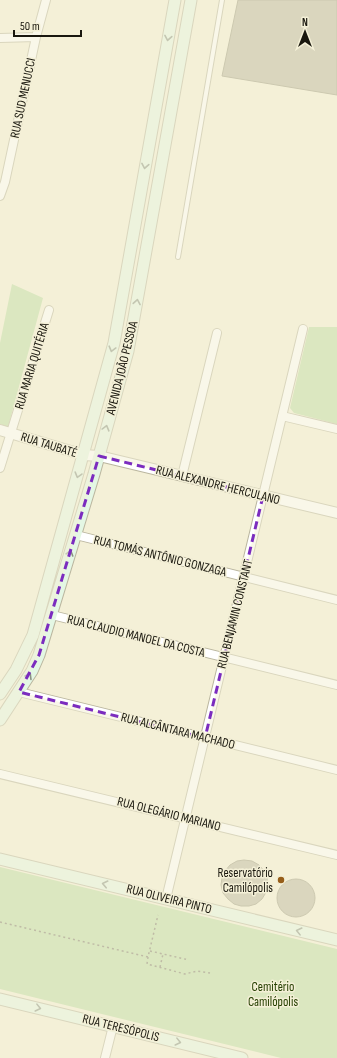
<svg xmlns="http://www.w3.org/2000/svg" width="337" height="1058" font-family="'Sofia Sans Condensed',sans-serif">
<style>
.green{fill:#bddba4}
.building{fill:#bbb79f;stroke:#9c9881}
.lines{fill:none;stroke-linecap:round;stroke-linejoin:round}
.service-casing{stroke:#bab69f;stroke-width:6}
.minor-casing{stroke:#bab69f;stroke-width:10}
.tertiary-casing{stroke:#bab69f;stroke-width:12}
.secondary-casing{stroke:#bab69f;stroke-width:13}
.path{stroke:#7e7b6b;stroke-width:1.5;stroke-dasharray:2 3;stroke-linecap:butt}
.service{stroke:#fff;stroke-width:4}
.minor{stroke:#fff;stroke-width:8}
.tertiary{stroke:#fff;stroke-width:10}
.secondary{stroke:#e4f7e4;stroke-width:11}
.oneway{stroke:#899284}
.marked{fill:none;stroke:#7b2cbf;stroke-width:3;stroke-dasharray:8 5;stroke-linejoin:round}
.poi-dot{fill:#965e19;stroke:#f4f0d7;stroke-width:1.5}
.labels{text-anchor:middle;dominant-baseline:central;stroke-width:3;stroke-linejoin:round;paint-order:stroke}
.street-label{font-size:13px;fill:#19170e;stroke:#f4f0d7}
.poi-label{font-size:13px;fill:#19170e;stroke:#f4f0d7;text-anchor:end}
.park-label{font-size:13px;fill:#253f01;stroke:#f4f0d7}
</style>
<rect width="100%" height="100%" fill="#f4f0d7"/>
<path class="green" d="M12 284 43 298 8 427 0 424V343Z
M309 327H337V424L294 413 290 408Z
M0 867 337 949V1058H281L0 989Z"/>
<path class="building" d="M238 0H337V95L222 76Z
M244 860 252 861 259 865 264 870 267 877 268 889 262 899 256 904 249 906H241L234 904 228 899 223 893 221 885 222 878 225 871 230 865 237 861Z
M277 898a19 19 0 1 1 38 0a19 19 0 1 1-38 0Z"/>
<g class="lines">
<g class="service-casing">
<path id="service" d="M178 257 222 0"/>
</g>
<g class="minor-casing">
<path id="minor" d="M0 38 36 37
M0 196 5 182 36 37 46 0
M282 416 337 429
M0 468 49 310
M182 476 217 333
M76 535 337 600
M52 615 337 685
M19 692 337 770
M0 774 337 855
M166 899 303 329
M105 1058 113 1026"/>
</g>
<g class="tertiary-casing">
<path id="tertiary" d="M0 430 84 455 99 456 337 513"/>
</g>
<g class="secondary-casing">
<path id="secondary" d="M0 694 16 670 33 635 114 343 175 0
M0 720 32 671 39 655 94 474 128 351 191 0
M0 859 337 940
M0 999 242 1058"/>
</g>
<path class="path" d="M0 922 148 957 158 915
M150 951 189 960
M148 957 147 964 185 974 197 971 210 973
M160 967 163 954"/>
<use href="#service" class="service"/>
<use href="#minor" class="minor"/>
<use href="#tertiary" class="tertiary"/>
<use href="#secondary" class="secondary"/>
</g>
<defs><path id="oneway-chevron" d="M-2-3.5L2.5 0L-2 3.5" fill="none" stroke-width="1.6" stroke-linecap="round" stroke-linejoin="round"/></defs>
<g class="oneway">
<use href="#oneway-chevron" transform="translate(168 38) rotate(100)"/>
<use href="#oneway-chevron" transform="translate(145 166) rotate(100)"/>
<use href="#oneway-chevron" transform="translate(137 302) rotate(-80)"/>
<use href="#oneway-chevron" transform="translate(112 349) rotate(105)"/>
<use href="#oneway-chevron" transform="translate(106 428) rotate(-75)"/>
<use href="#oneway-chevron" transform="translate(78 475) rotate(106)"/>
<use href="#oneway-chevron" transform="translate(70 553) rotate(-73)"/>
<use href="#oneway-chevron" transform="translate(29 676) rotate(-59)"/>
<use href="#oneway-chevron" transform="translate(105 884) rotate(-167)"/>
<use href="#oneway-chevron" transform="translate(299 931) rotate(-166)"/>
<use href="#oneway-chevron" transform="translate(38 1008) rotate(14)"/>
<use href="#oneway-chevron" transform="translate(178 1042) rotate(14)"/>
</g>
<path d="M0 0H337V1058H0ZM99 456 263 496 205 738 19 692 39 655Z" fill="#f4f0d7" fill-opacity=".55" fill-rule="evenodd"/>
<path class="marked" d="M99 456 263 496 205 738 19 692 39 655Z"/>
<circle class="poi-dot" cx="281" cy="880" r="4"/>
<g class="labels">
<g class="street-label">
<text transform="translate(23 98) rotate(-78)">RUA SUD MENUCCI</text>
<text transform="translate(32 366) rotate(-73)">RUA MARIA QUITÉRIA</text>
<text transform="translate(122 368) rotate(-76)">AVENIDA JOÃO PESSOA</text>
<text transform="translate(49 445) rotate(17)">RUA TAUBATÉ</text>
<text transform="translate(218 485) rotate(14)">RUA ALEXANDRE HERCULANO</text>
<text transform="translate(160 556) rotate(14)">RUA TOMÁS ANTÔNIO GONZAGA</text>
<text transform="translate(235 614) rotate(-76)">RUA BENJAMIN CONSTANT</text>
<text transform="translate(136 636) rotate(14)">RUA CLAUDIO MANOEL DA COSTA</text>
<text transform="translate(178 731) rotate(14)">RUA ALCÂNTARA MACHADO</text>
<text transform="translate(169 814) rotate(14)">RUA OLEGÁRIO MARIANO</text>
<text transform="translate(169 899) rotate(14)">RUA OLIVEIRA PINTO</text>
<text transform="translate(121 1028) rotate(14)">RUA TERESÓPOLIS</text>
</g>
<g class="poi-label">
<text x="273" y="873">Reservatório<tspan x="273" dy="15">Camilópolis</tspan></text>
</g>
<g class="park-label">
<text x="273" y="987">Cemitério<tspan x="273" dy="15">Camilópolis</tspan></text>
</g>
</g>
<g transform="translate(305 32)" stroke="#f4f0d7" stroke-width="3" paint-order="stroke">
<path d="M0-3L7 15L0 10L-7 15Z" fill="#19170e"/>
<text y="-6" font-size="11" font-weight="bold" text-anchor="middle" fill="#19170e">N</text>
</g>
<path d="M14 30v6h67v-6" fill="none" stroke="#19170e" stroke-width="2"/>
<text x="20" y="30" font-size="12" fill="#19170e" stroke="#f4f0d7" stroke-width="3" paint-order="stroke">50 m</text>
</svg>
